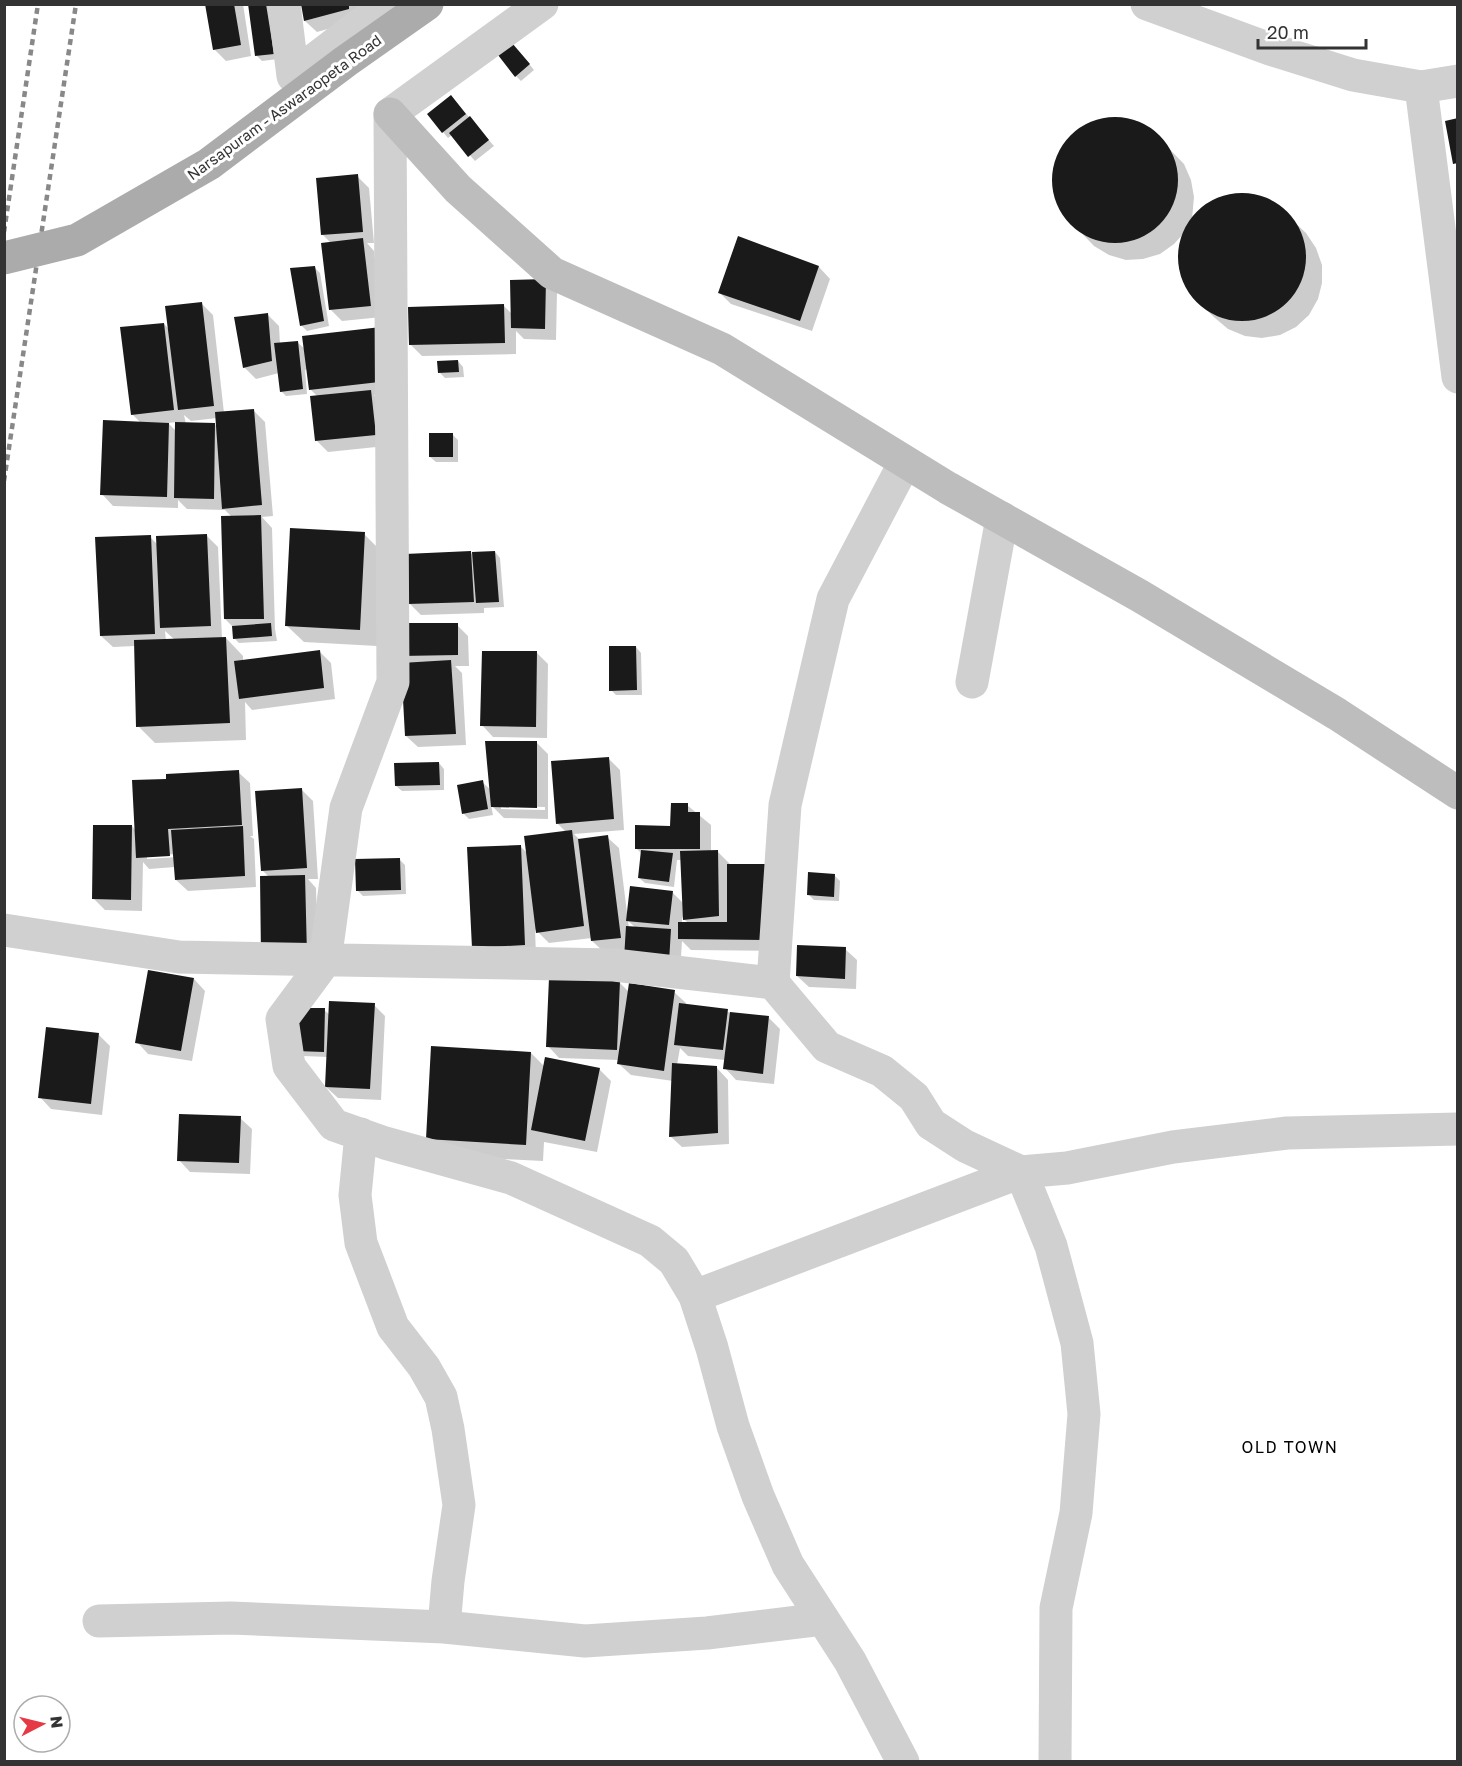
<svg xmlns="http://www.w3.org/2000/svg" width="1462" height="1766" font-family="'Golos Text',sans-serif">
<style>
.shadow{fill:#0003;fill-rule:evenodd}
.building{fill:#1a1a1a}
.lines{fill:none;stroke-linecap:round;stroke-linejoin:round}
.street{stroke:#d0d0d0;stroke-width:33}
.secondary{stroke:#bdbdbd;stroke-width:33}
.rail{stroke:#888;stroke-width:4.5;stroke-dasharray:6 4.5;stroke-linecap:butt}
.primary-bridge{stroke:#ababab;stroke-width:33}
.labels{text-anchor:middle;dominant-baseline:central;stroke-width:6;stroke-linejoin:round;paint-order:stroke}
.street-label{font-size:15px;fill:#333;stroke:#fff}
.neighbourhood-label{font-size:16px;letter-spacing:1.5px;fill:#000;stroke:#fff}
</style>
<rect width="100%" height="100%" fill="#fff"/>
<path class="shadow" d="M207 4H243L251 56 226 61 214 49Z
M249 4H267L271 9 278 59 262 61 257 56Z
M303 4H359L360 20 317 32 305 21Z
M518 50 534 70 521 81 516 76Z
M456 102 494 146 475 161 452 135 448 138 443 132 429 114Z
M1122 119 1139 124 1154 133 1184 164 1191 180 1194 197 1192 219 1207 205 1223 197 1240 194 1258 196 1274 203 1306 233 1316 248 1322 265V283L1318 299 1309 315 1296 327 1280 335 1262 338 1245 336 1228 329 1215 318 1196 300 1186 285 1180 268V250L1185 232 1174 244 1160 254 1143 259 1126 260 1109 255 1094 246 1064 215 1056 199 1053 182 1055 165 1063 148 1074 135 1088 125 1105 120Z
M357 176 369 188 374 243H367L374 251 382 317 342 321 331 310V243L322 234Z
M739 238 819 267 830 279 812 331 731 304 720 293Z
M315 268 320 273 329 326 307 331 301 325Z
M545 280 557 292 556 340 524 339 516 331V354L422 356 410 344 504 306 512 314Z
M201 303 213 315 224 413 254 411 265 422 273 516 262 517 272 528 275 629 277 641 239 643 234 638 233 627 225 619 232 517 225 510 187 509 178 500V508L113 506 102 494 141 423 132 414 164 324 170 330ZM184 415 191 421 217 418 218 427 214 424H186ZM177 422V432L168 423Z
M267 314 279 326 280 344 297 342 306 350 398 392 374 395 382 403 386 446 328 452 316 440 318 397 310 389 308 369 305 370 307 394 286 396 281 391 279 373 256 379 244 367Z
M458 361 463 367 464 377 445 378 440 373Z
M453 435 458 440V462H436L430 457Z
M364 534 381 551 377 646 304 642 286 625Z
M206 535 218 547 222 639 226 638 243 656V661L319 651 331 663 335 699 252 710 245 702 246 740 155 743 138 726 135 646 113 647 101 636 150 537 158 545ZM165 631 175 640 166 641Z
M470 552 472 554 495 552 500 558 504 607 484 608V613L421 615 409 603Z
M457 625 468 636 469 666H455L462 673 466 745 418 747 406 736 411 664 402 655Z
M636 647 641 653 642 695H616L611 690Z
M537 653 548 664 547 738 493 737 482 725Z
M536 742 548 754V819L504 818 491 805 493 815 469 819 464 814 459 786 482 782 491 790ZM501 806 545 807V810L501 809Z
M608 758 620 770 624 830 574 834 580 840 607 837 619 848 627 913 672 892 684 904 682 860H677L674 887 645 883 639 878 642 854 636 848 672 827 687 805 711 825V852H718L729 863 784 951 691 950 682 941 680 973 604 952 592 941V938L549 943 535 929 536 956 485 959 520 846 528 854 566 832 557 823ZM682 917 689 924H682ZM628 921 636 928H629Z
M439 763 444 769V790L402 791 396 786Z
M238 772 250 783 253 836H250L254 839 256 887 188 891 176 880 175 867 149 869 143 862 142 911 105 910 93 898 132 826 136 831 168 780ZM177 854V857L147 859V856Z
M301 789 313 801 318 879H308L316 888 318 966 269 877 262 870Z
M399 859 405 865 406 894 363 896 357 890Z
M834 875 840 881 839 901 814 900 808 894Z
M845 949 857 960 856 989 809 987 797 976Z
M194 979 205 991 192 1061 148 1054 137 1042Z
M619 982 629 992H674L686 1003 685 1006 769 1018 780 1029 774 1084 736 1080 725 1068V1060L688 1056 680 1048 677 1065 717 1068 728 1080 729 1144 682 1147 670 1136 673 1081 631 1075 619 1064V1060L559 1058 548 1046Z
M374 1005 385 1016 381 1100 338 1098 326 1087 328 1057 303 1056 297 1051 324 1010 330 1015Z
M98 1034 110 1046 102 1115 51 1109 40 1097Z
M531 1053 545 1067 599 1069 611 1081 597 1152 544 1142 543 1161 445 1156 428 1139Z
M240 1118 252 1129 250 1174 190 1172 179 1160Z"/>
<path class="building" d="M205 4H234L241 45 213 50Z
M248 4H266L274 54 255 56Z
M301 4H349V9L304 21Z
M512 43 530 64 515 77 498 55Z
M451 95 466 114 442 133 427 114Z
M470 116 489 140 468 157 449 133Z
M1052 180a63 63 0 1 1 126 0a63 63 0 1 1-126 0Z
M1458 118V163L1453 164 1445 121Z
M358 174 363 232 321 235 316 178Z
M1178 257a64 64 0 1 1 128 0a64 64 0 1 1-128 0Z
M738 236 819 266 800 321 718 293Z
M363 238 371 306 329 310 321 243Z
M315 266 324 321 300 326 290 268Z
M546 279 545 329 511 328 510 280Z
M202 302 214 406 178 410 165 306Z
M504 304 505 343 409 345 408 307Z
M268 313 272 361 243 368 234 317Z
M164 323 174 410 131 415 120 327Z
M381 327 388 381 309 390 302 336Z
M298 341 303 389 280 392 274 343Z
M458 360 459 372 438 373 437 361Z
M371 390 376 435 315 441 310 396Z
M254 409 262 505 222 509 215 412Z
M103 420 169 423 167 497 100 495Z
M175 422 215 423 214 499 174 498Z
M429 433H453V457H429Z
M261 515 264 619H224L221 516Z
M290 528 365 532 360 630 285 626Z
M207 534 211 626 160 628 156 536Z
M151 535 155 634 100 636 95 537Z
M471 551 474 602 408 604 405 554Z
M495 551 499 602 476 603 472 552Z
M271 623 272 636 233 639 232 626Z
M400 623H458V655L400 656Z
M226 637 230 723 136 727 134 640Z
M609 646H636L637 690 609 691Z
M320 650 324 688 239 699 234 661Z
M482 651H537L536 727 480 726Z
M451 660 456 734 405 736 401 663Z
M485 741H537V808L491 807Z
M609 757 614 819 556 824 551 761Z
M439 762 440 785 395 786 394 763Z
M239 770 242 825 168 829 170 856 136 858 132 780 166 779V774Z
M483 780 488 809 462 814 457 785Z
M302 788 307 868 261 871 255 791Z
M671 803H688V812H700V849H635V825L670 826Z
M93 825H132L131 900 92 899Z
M243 826 245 876 175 880 171 830Z
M572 830 584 926 536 933 524 836Z
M608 835 621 938 591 941 578 839Z
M521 845 525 945 472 948 467 847Z
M641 850 673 853 669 882 638 878Z
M718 850 719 916 683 920 680 851Z
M400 858 401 890 356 891 355 859Z
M727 864H773V940L678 939V922H727Z
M808 872 835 874 834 897 807 895Z
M305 875 307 955 261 956 260 876Z
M630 886 673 891 669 925 626 921Z
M626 926 671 929 669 962 624 959Z
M797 945 846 947 845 979 796 976Z
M148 970 194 978 181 1051 135 1043Z
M549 978 620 981 617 1050 546 1047Z
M629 983 675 990 664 1071 617 1064Z
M329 1001 375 1003 370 1089 325 1087Z
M679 1003 728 1009 723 1050 674 1045Z
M297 1008H325L324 1052 296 1051Z
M730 1012 769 1016 763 1074 723 1069Z
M46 1027 99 1033 91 1104 38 1098Z
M431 1046 531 1052 526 1145 426 1139Z
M545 1057 600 1068 585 1141 531 1130Z
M672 1063 717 1066 718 1133 669 1137Z
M179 1114 241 1116 239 1163 177 1161Z"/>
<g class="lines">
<path class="street" d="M284 4 293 76 387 4
M542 4 390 114 393 682 346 808 325 961 282 1019 289 1066 334 1125 385 1143 511 1178 650 1241 674 1261 695 1296 712 1348 733 1426 758 1496 788 1565 850 1661 903 1762
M1147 4 1270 49 1353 75 1421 87 1458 81
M1421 87 1458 377
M972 682 1002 518
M4 930 179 957 614 965 773 983 827 1047 882 1071 914 1097 931 1124 965 1146 1021 1172 1051 1246 1077 1343 1084 1414 1076 1513 1056 1608 1055 1762
M773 983 785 805 833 599 905 462
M361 1134 355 1195 361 1243 393 1327 424 1367 441 1397 448 1429 459 1505 448 1581 444 1627
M695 1296 1021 1172 1067 1168 1173 1147 1287 1133 1458 1129
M99 1621 231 1618 444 1627 585 1641 707 1633 823 1619"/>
<path class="secondary" d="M390 114 458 189 552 273 722 349 948 488 1140 596 1337 714 1458 793"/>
<path class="rail" d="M4 232 38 4
M4 481 76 4"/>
<path class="primary-bridge" d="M4 258 77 240 209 164 346 61 427 4"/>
</g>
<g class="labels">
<g class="street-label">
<text transform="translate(284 107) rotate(-36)">Narsapuram - Aswaraopeta Road</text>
</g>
<g class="neighbourhood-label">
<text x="1290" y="1447">OLD TOWN</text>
</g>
</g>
<rect width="1462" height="1766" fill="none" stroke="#333333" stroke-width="12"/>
<g transform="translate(42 1724) rotate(83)"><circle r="28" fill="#ffffff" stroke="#adadad" stroke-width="1.5"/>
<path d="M0-4.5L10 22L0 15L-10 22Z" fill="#e63946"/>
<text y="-9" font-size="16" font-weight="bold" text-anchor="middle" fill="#333333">N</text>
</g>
<path d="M1258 39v9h108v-9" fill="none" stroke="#333333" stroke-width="3"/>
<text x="1267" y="39" font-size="18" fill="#333333" stroke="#ffffff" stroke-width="4.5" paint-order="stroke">20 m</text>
</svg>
